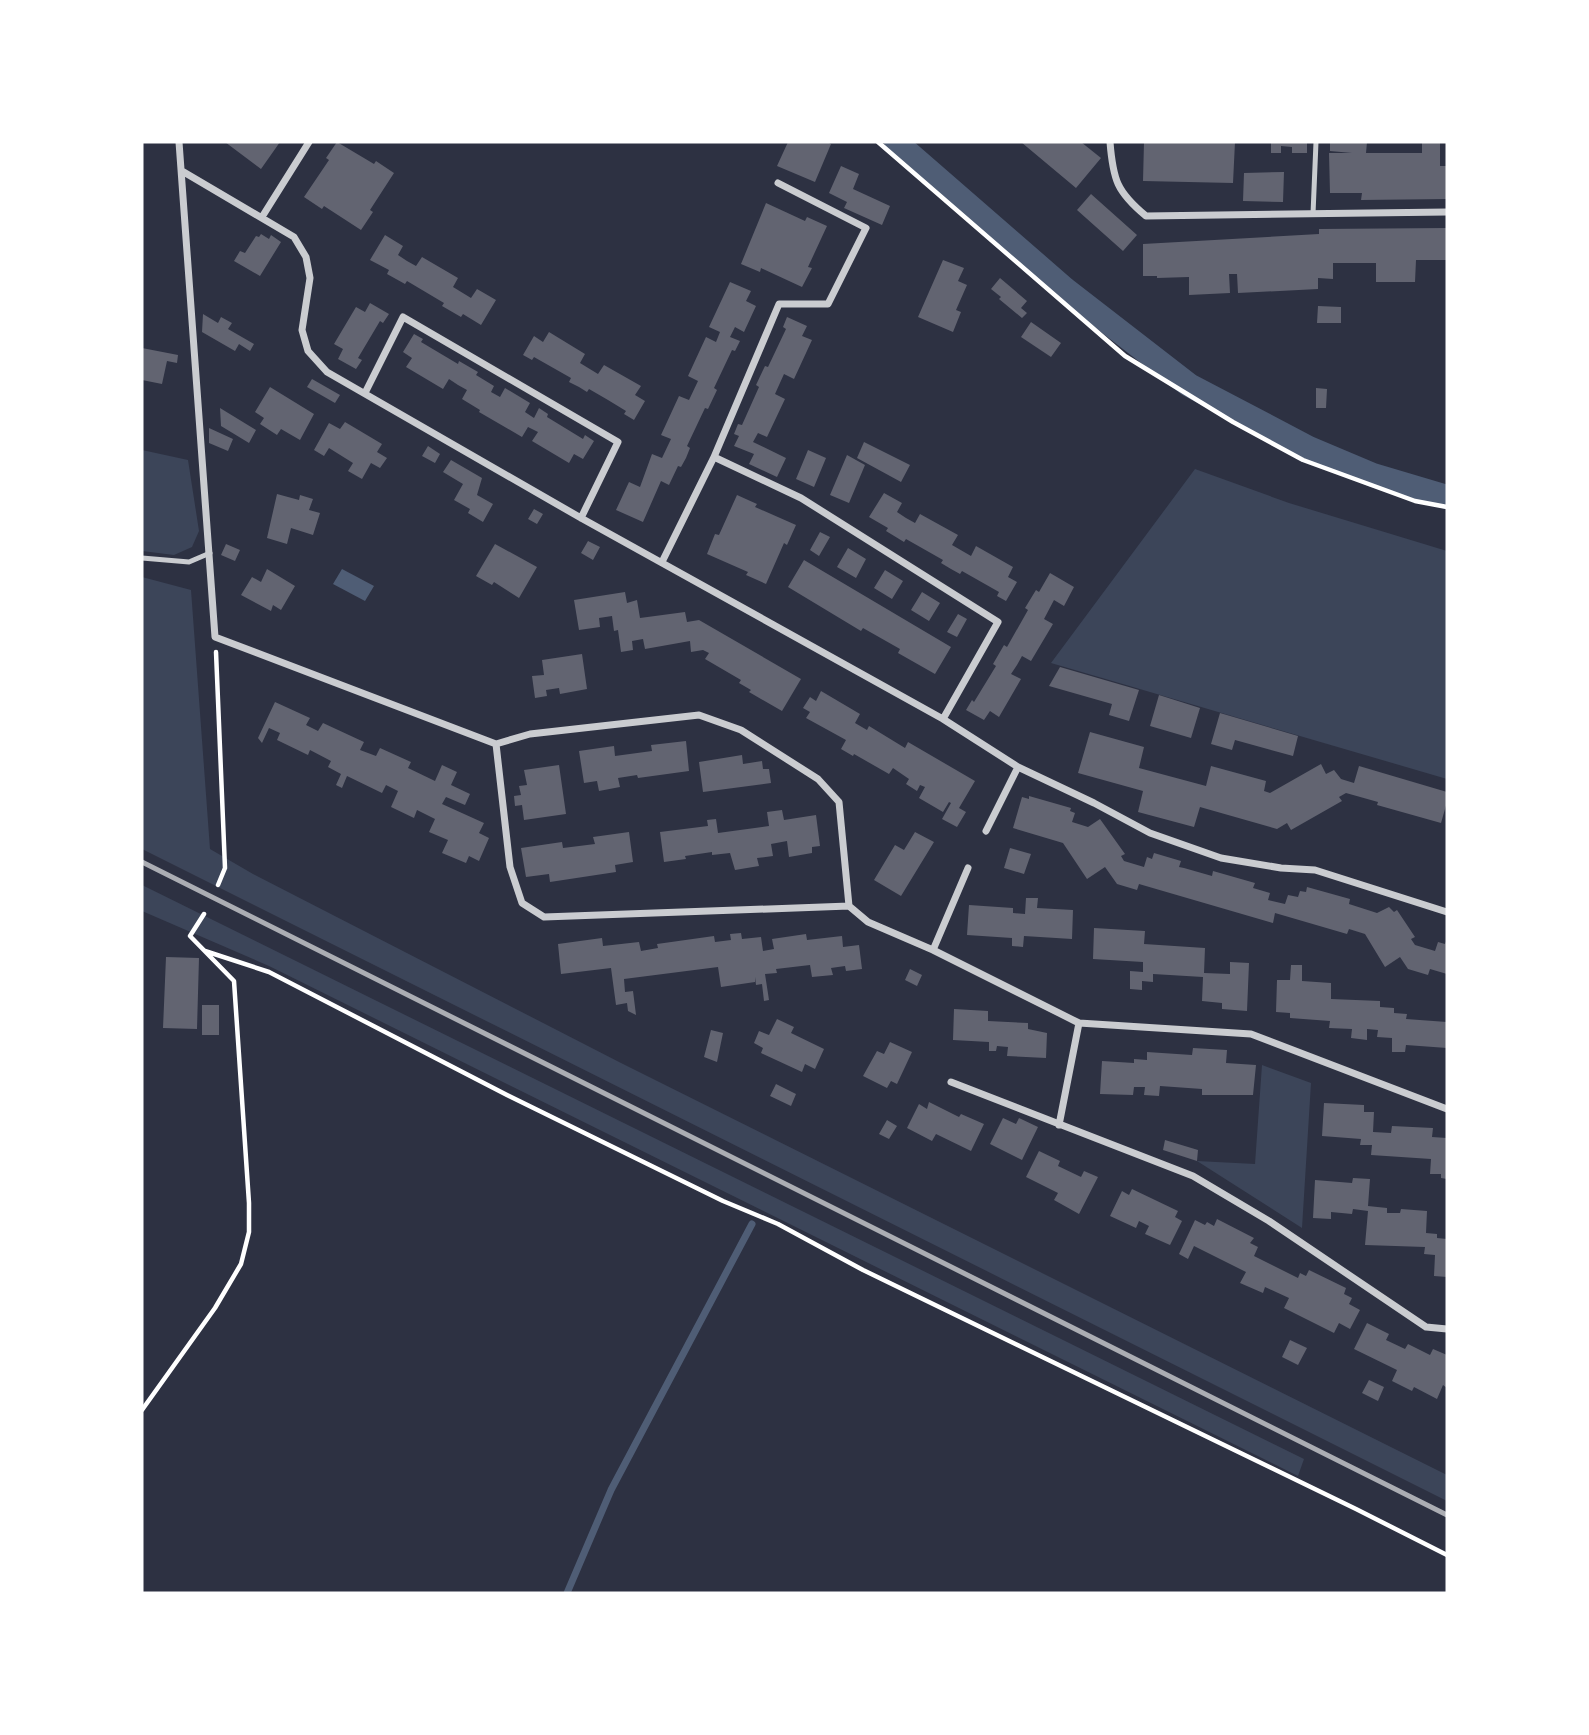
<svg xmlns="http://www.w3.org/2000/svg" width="1589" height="1735" font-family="Manrope,sans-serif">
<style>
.green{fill:#3c4559}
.water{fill:#4f5d75}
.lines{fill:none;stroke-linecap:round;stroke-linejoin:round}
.stream{stroke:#4f5d75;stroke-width:7}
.canal{stroke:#4f5d75;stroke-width:24}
.building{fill:#626471}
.path{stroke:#fff;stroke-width:4.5}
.service{stroke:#caccd0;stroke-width:5}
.minor{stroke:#caccd0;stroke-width:7}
.rail{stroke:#abadb3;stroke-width:5}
</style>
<rect width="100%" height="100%" fill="#2d3142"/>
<path class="green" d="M142 450 188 460 199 531 192 547 174 555 142 551Z
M1195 469 1289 503 1447 551V779L1051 663Z
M142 577 191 590 210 849 253 874 621 1063 1447 1475V1501L142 849Z
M142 885 1304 1459 1298 1476 269 966 142 911Z
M1262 1065 1311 1083 1302 1228 1197 1161 1255 1164Z"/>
<path class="water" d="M342 569 374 586 365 601 333 584Z"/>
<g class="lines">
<path class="stream" d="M567 1593 611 1490 752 1224"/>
<path class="canal" d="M896 142 1065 289 1189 385 1309 448 1373 475 1447 497"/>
</g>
<path class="building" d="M225 142H280L261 169Z
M337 142 374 164 376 161 394 173 370 210 373 212 361 230 324 206 322 209 304 197 329 160 326 158Z
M788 142H827L831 144 815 182 777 166Z
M1021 142H1081L1101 158 1076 188Z
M1144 142H1235L1233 183 1143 181Z
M1271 142H1307V153H1292V147L1281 146V153H1271Z
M1330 142H1367L1366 153H1422V142H1440V166H1447V199L1361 200 1362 193H1330L1329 153H1352L1330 151Z
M841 166 859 174 853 189 890 206 882 225 844 208 847 202 829 193Z
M1284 172 1283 202 1243 201 1244 173Z
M1091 194 1137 235 1123 251 1077 210Z
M766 203 805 221 807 217 827 226 808 267 812 268 802 287 761 268 760 272 741 264Z
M1447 228V260H1416L1415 282H1376V263H1333V279L1318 278V289L1238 293 1237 274H1229L1230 293 1189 295V277L1157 278V276H1143V244L1319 234V229Z
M261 234 269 239 271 235 281 242 260 276 234 261 240 251 245 253 256 236 259 237Z
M385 235 403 246 398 255 407 261 416 266 422 257 458 278 453 287 471 298 477 289 496 300 481 325 463 314 461 317 442 306 444 303 407 281 405 284 387 274 389 270 370 260Z
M943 260 964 268 958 281 967 285 956 310 961 312 953 332 918 317Z
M1000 278 1027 301 1021 308 1027 313 1022 318 999 299 1001 297 991 289Z
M730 282 751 291 746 301 756 306 744 332 735 327 730 337 740 341 735 351 732 350 714 388 717 390 708 409 705 408 687 446 690 448 686 458 681 467 678 466 669 485 661 481 643 522 616 510 629 482 640 487 652 454 662 458 671 439 661 435 679 396 689 400 698 381 688 376 706 337 716 342 720 332 709 327Z
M370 303 389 314 383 323 380 321 358 358 362 360 356 369 338 359 343 349 334 344 356 307 365 312Z
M1318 306 1341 307V323H1317Z
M203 314 218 323 221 317 232 323 228 329 254 344 250 351 239 344 235 351 202 332Z
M787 317 807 326 802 336 812 340 794 379 784 374 775 394 785 399 767 437 758 433 753 442 786 458 777 477 749 464 754 454 734 446 739 436 734 434 738 424 742 425 759 387 756 385 765 366 768 367 786 329 783 327Z
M1031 322 1061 343 1051 357 1021 337Z
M549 332 585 354 580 363 598 374 604 365 641 386 635 395 645 401 634 420 624 414 626 411 608 400 589 389 587 392 579 387 569 382 571 378 534 357 532 360 523 355 534 336 543 342Z
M414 334 423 339 421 342 458 364 459 361 478 372 476 375 494 386 491 392 500 397 505 388 530 403 525 412 534 418 539 408 548 414 547 417 583 439 585 435 594 441 583 459 574 454 569 463 532 441 538 432 528 427 522 437 479 412 480 410 462 399 467 390 458 385 449 379 443 389 406 367 412 358 403 352Z
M142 348 178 355 177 363 167 361 162 384 142 380Z
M312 379 340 395 335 403 307 387Z
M270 387 314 414 300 440 281 429 277 435 260 424 264 418 255 412Z
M1316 388 1327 389 1326 408H1316Z
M220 408 256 430 249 443 221 426Z
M345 422 382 444 377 452 387 458 380 468 371 463 362 479 348 471 353 463 329 448 324 456 314 450 329 423 340 429Z
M209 428 233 439 228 451 209 443Z
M864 442 910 465 901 482 857 458Z
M428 446 440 454 435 463 422 456Z
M808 450 826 458 814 487 796 479Z
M847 455 865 465 849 503 830 495Z
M451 460 482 478 477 495 493 504 483 522 468 513 470 509 454 500 463 484 443 472Z
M884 493 902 503 897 512 906 518 915 523 920 514 958 535 952 545 971 556 976 546 1013 567 1008 577 1017 582 1006 601 997 596 999 592 962 571 960 574 951 569 941 563 943 560 906 539 904 542 886 531 888 528 869 517Z
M277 494 299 500 300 495 313 499 309 510 320 513 313 535 291 528 287 544 267 538Z
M737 495 757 504 755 507 796 525 787 545 784 543 766 584 746 575 748 572 707 554 715 534 719 535Z
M534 509 543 514 537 524 528 519Z
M820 532 830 537 819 556 810 550Z
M588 541 600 547 593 560 581 553Z
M226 544 240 550 235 561 221 555Z
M495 544 537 567 519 598 494 582 492 585 476 576Z
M848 548 866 559 856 578 837 567Z
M804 560 951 647 935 674 898 653 900 649 863 628 861 631 788 587Z
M267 569 295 586 281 610 273 605 271 611 241 595 252 577 261 582Z
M885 570 903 581 892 599 874 588Z
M1050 573 1074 587 1064 606 1054 600 1044 619 1053 624 1031 661 1022 656 1017 665 1011 674 1021 679 999 717 990 711 984 720 966 710 972 700 974 702 996 666 993 664 1004 645 1007 647 1028 610 1025 608 1036 590 1039 592Z
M625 592 627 603 637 600 640 618 685 612 687 622 699 620 801 679 782 711 749 692 751 690 739 683 741 680 705 659 709 653 703 650 691 652 690 641 645 649 643 639 632 641 633 650 621 652 618 630 614 631 612 616 599 618 600 627 579 630 574 600Z
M922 592 940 603 929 621 911 610Z
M958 614 967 619 957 637 947 632Z
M582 654 587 689 560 694 559 688 546 690 547 696 535 698 532 676 544 675 542 660Z
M1060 667 1139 690 1129 721 1109 715 1112 704 1049 686Z
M821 691 860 714 855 723 867 730 869 726 905 748 908 742 975 781 959 808 966 812 957 827 942 819 951 803 949 802 943 812 919 798 925 787 920 785 917 791 906 784 909 779 893 768 889 774 854 754 853 756 841 749 846 740 806 718 810 712 803 708 810 697 816 701Z
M1159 695 1200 708 1191 738 1150 726Z
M275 702 310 718 306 725 318 731 323 723 364 742 360 750 376 756 380 748 411 762 408 768 435 781 442 765 457 772 451 785 470 794 465 805 446 797 442 804 484 823 479 833 489 838 479 861 469 856 466 863 442 853 448 840 429 832 435 819 417 810 414 818 391 807 398 791 386 785 382 793 347 776 342 788 336 785 341 774 328 767 331 761 310 750 308 755 277 740 280 733 269 728 262 743 258 738Z
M1220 713 1298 736 1293 756 1235 740 1232 750 1211 744Z
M1090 732 1144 747 1139 768 1206 786 1211 766 1266 781 1264 791 1270 793 1321 764 1326 774 1334 770 1341 779 1354 783 1359 766 1447 792V802L1441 823 1377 805 1378 802 1346 793 1339 797 1342 801 1291 830 1287 823 1277 829 1200 807 1194 827 1138 812 1143 791 1078 773Z
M686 741 689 771 638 778 637 775 618 778 620 787 599 791 597 781 584 783 579 751 614 746 615 756 652 751 651 745Z
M742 755 743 764 762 761 763 769H769L771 783 703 792 699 762Z
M559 765 566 814 524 820 522 805 515 806 514 796 521 795 519 786 527 785 524 770Z
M1029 796 1071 808 1070 811 1075 813 1072 822 1088 827 1100 819 1125 854 1121 856 1124 861 1144 867 1147 857 1152 859 1154 853 1181 861 1179 867 1184 868 1212 876 1213 871 1255 883 1253 888 1270 893 1268 900 1285 904 1288 895 1298 897 1300 891 1306 892 1307 887 1350 899 1349 904 1377 913 1389 907 1394 912 1397 910 1415 937 1411 939 1415 945 1435 951 1438 942 1445 944 1447 939V974L1430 969 1428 975 1408 969 1400 957 1385 967 1365 934 1349 929 1347 934 1275 913 1273 923 1139 884 1137 890 1117 884 1105 867 1087 879 1063 843 1013 828 1022 797 1029 799Z
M782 810 784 820 816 815 820 846 812 847V853L789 857 787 841 771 844 773 856 757 858 759 866 735 870 730 853 712 855V852L685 856 686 859 664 862 660 832 708 826 707 820 716 819 718 833 769 826 767 812Z
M629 832 633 862 615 865 616 872 550 882 549 874 526 877 521 848 562 842 563 848 595 844 593 837Z
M915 832 934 842 901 896 874 880 895 845 904 850Z
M1010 848 1031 854 1024 874 1004 868Z
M1026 898H1038L1037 908 1073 910 1072 939 1024 936 1023 947 1012 946V938L967 935 969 905 1013 908V913L1025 914Z
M1094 928 1145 931 1144 944 1205 948 1204 973 1230 974V962L1249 963 1247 1011 1222 1009V1003L1202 1001 1203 977 1153 974V982L1142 981V990L1130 989V971L1143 972V962L1093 959Z
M741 933 742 939 761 937 763 951 774 949 772 939 806 934 807 940 842 936 843 947 859 945 862 969 846 971 845 966 831 968 833 975 812 977 810 965 776 969 777 973 765 974 769 1000 764 1001 762 984 756 985 755 977V982L721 987 718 967 624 979 625 992 633 991 636 1015 628 1011 627 1003 616 1005 611 968 561 974 558 944 602 938 603 946 639 942 641 951 658 948 657 944 714 936 715 942 731 940 730 934Z
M166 957 199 958 197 1029 163 1028Z
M1291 965H1302V981L1331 983V999L1380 1001V1007L1394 1008V1013L1407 1014 1406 1019 1447 1022V1048L1406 1045 1405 1052H1392V1038L1377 1037 1378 1030 1367 1029V1040L1351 1038 1352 1029 1329 1028 1330 1021 1290 1018V1013L1276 1012 1277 980H1290Z
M910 969 922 975 917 986 905 980Z
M202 1005H219V1035H202Z
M954 1009 988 1011V1021L1028 1023V1029L1047 1033 1046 1058 1007 1056 1008 1047 997 1046 996 1051H989V1042L953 1040Z
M777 1019 794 1027 791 1033 824 1049 815 1069 805 1064 802 1072 761 1053 763 1048 754 1043 759 1031 769 1035Z
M711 1030 723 1033 717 1062 704 1057Z
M890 1042 912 1052 897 1084 891 1081 887 1088 863 1076 877 1051 884 1054Z
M1193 1048 1227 1050 1226 1063 1256 1065 1253 1095H1202V1089L1160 1086 1159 1096 1144 1095 1145 1087H1134L1133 1095 1100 1094 1102 1061 1134 1063V1059L1147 1060V1052L1192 1055Z
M776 1084 796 1094 791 1106 770 1096Z
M929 1102 959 1117 961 1114 984 1124 971 1151 936 1134 932 1141 907 1128 919 1104 927 1109Z
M1324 1103 1364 1105V1112H1374L1373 1132 1391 1133 1392 1126 1433 1128 1432 1137 1447 1138V1179L1441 1178V1174H1430L1431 1159 1371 1155 1372 1145H1360L1361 1139 1322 1136Z
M1003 1118 1016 1124 1019 1118 1038 1127 1022 1160 990 1144Z
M887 1120 897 1126 889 1139 879 1134Z
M1165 1140 1198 1150 1197 1161 1163 1150Z
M1039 1151 1060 1161 1058 1166 1081 1177 1084 1171 1098 1177 1079 1214 1054 1200 1058 1193 1026 1177Z
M1353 1178 1370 1179 1368 1206 1387 1208V1213H1400L1401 1209 1427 1211 1426 1233 1437 1234V1238L1447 1239V1277L1434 1276 1435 1255 1424 1254 1425 1247 1365 1245 1368 1211 1353 1209 1352 1214 1331 1212V1219L1313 1218 1315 1180 1352 1183Z
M1132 1189 1178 1211 1175 1217 1182 1221 1170 1245 1145 1234 1149 1226 1139 1221 1136 1228 1110 1216 1122 1191 1129 1195Z
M1217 1219 1254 1238 1250 1243 1258 1247 1254 1256 1298 1278 1300 1273 1306 1276 1309 1270 1346 1288 1344 1294 1352 1298 1349 1304 1360 1310 1350 1329 1339 1323 1334 1333 1284 1308 1289 1298 1265 1287 1263 1293 1240 1283 1246 1272 1194 1246 1188 1259 1179 1254 1195 1220 1205 1225 1207 1222 1214 1226Z
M1367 1323 1389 1334 1386 1340 1405 1349 1408 1344 1430 1355 1433 1349 1447 1355V1388L1443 1385 1437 1399 1414 1387 1412 1391 1392 1381 1397 1370 1354 1349Z
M1290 1340 1307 1348 1298 1365 1282 1357Z
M1369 1380 1384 1387 1378 1401 1362 1393Z"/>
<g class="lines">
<path class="path" d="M878 142 1125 356 1233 422 1303 460 1415 501 1447 507
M216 652 225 868 218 885
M205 951 269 972 507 1095 723 1201 778 1224 863 1270 1356 1509 1447 1555
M142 1410 215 1308 241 1264 249 1232V1203L234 981 190 936 204 914"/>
<path class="service" d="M1313 214 1316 142
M142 558 189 562 210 553"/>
<path class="minor" d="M179 142 215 637 496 744 530 734 699 715 741 730 818 779 839 802 849 906
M1110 142C1113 180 1117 192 1146 216L1447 212
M182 171 294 237 306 257 310 278 302 330 308 351 327 372 581 518 943 719 1018 767 1094 803 1150 833 1221 858 1281 868 1315 870 1447 912
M262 217 309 142
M365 393 403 317 618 442 581 518
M714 457 801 498 998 622 943 719
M662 562 714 457 779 304H828L866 228 778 183
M496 744 510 867 522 903 544 917 849 906 868 922 933 950 1079 1023 1251 1034 1447 1109
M986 831 1018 767
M933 950 968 868
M951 1082 1193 1176 1269 1221 1426 1327 1447 1329
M1059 1125 1079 1023"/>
<path class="rail" d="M142 862 1447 1515"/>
</g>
<rect width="1589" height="1735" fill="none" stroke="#ffffff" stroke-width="287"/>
</svg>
